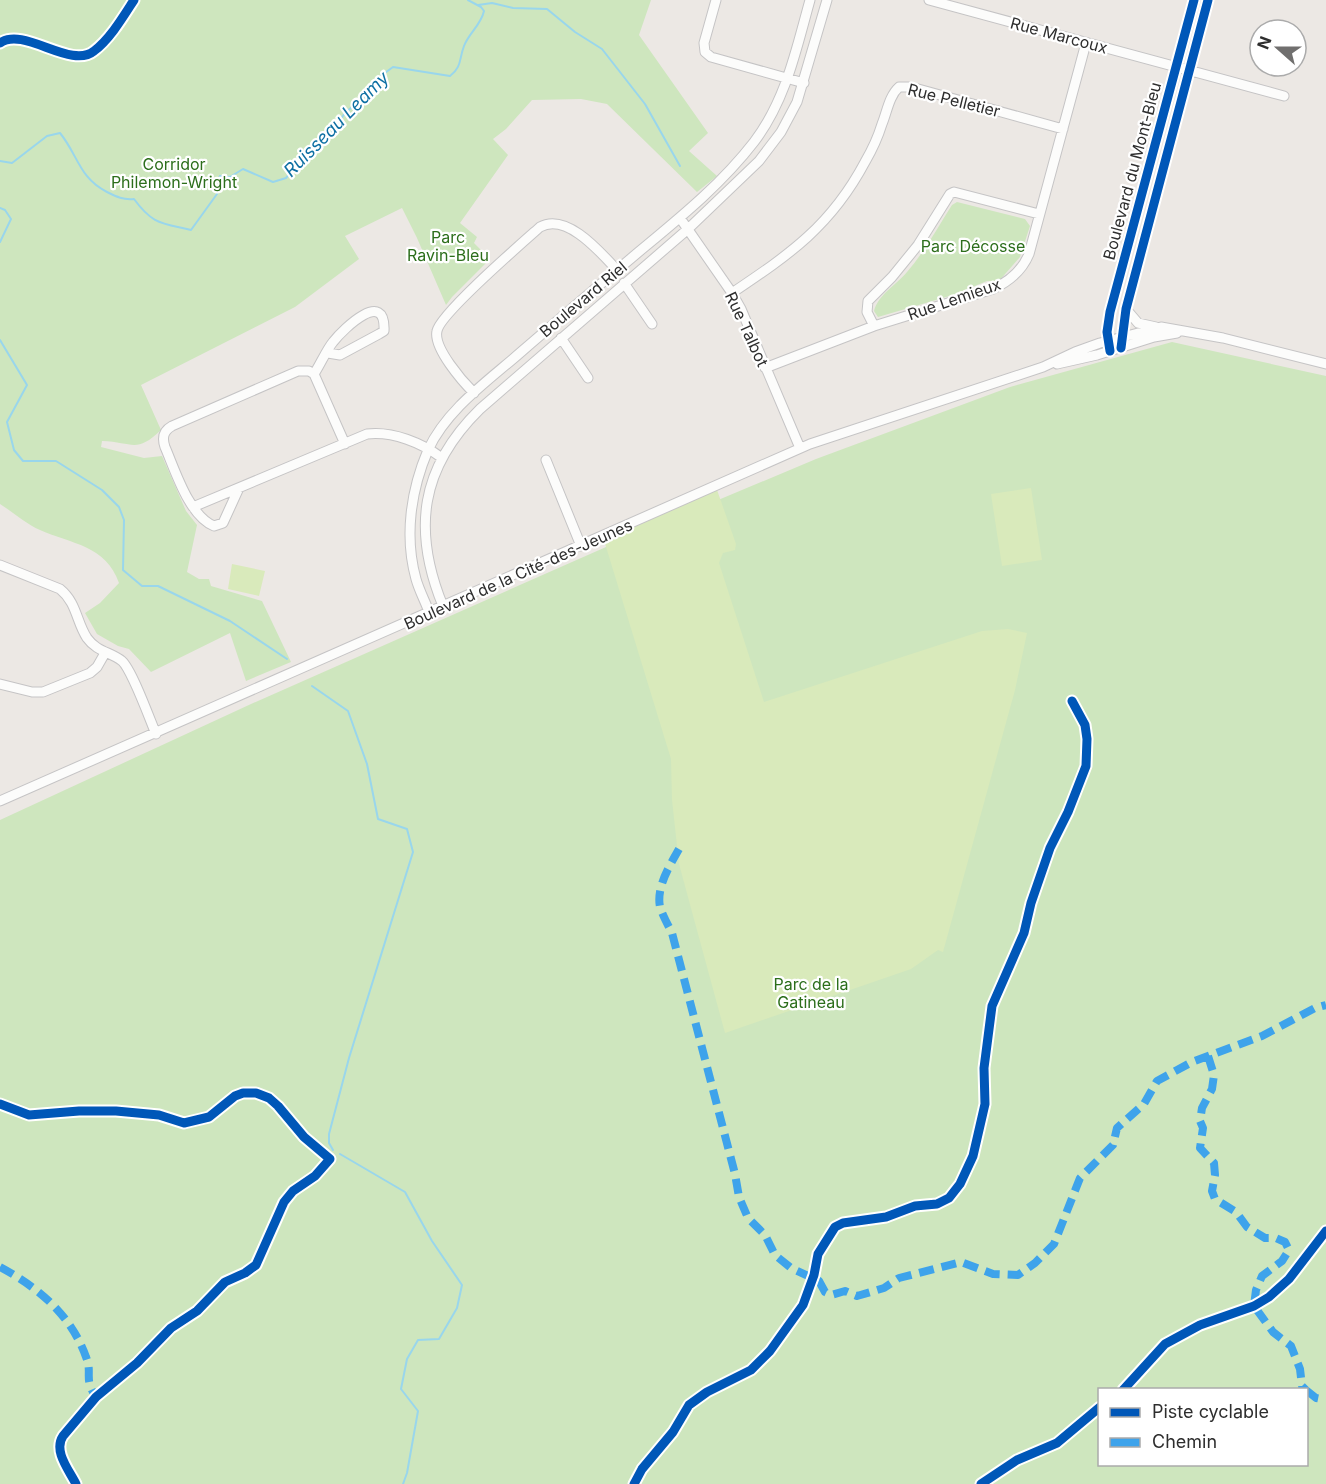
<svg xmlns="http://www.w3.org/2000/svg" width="1326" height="1484" font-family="Inter,sans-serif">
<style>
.green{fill:#cee6be;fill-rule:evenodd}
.pitch{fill:#d9eabb}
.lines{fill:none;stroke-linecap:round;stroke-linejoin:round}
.stream{stroke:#99d6ec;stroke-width:2}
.minor-casing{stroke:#c5c4c5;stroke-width:11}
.minor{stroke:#fcfcfb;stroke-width:9}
.quiet{stroke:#3ea3eb;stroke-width:8;stroke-dasharray:15 8;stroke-linecap:butt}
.cycleway-casing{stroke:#fff;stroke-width:13}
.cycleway{stroke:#0057b8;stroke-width:9}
.labels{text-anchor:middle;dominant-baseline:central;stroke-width:4.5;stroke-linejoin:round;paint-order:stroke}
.street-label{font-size:16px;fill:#2e2e2e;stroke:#fff}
.park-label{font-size:16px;fill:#2c6e1b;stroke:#fff}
.water-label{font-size:18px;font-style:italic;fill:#0d6fa3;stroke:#fff}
</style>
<rect width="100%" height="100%" fill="#ece8e4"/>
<path class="green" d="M0 0H651L639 35 708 133 689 151 717 176 697 192 607 104 581 99 532 100 506 129 493 139 508 155 460 223 477 237 474 243 490 259 452 297 446 305 417 238 402 208 345 236 359 259 295 307 141 385 161 430C136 454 133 442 102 441L101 447 144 458 162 456 186 511 197 525 187 572 199 579H209L211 586 262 601 291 662 246 681 230 633 151 672 129 649 118 646 97 634 85 613 100 603 119 583C106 545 71 544 40 530 26 524 13 512 0 504Z
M957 202 1025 219 1030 226 1020 257 999 281H987L953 295 878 317 874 311C878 295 897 284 907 272 925 251 938 227 952 205Z
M1172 342 1326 376V1484H0V820L251 704 606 547 816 459 1010 387ZM1100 1390H1306V1464H1100Z"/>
<path class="pitch" d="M716 487 736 544 735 550 723 553 719 563 764 702 982 631 1008 629 1027 633 1015 690 943 952 938 950 911 969 725 1033 679 864 672 800 671 759 603 537Z
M1031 488 1042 560 1002 566 991 494Z
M232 564 265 571 259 596 228 589Z"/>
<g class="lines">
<path class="stream" d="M478 5 492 3 513 8 547 9 575 32 602 49 645 104 680 166
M0 161 12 163 47 136 60 133C78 155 79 178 107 192 117 197 123 200 134 199 153 225 162 223 191 230L217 194 220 176 230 177 243 169 273 182 286 178 310 149 331 133 345 113 365 96 374 81 393 67 450 76C462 67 459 59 464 46 469 33 481 25 484 11L481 7 468 0
M0 208 5 210 11 219 0 242
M0 340 27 385 7 422 14 450 23 461H56L102 490 119 507 124 520 123 570 142 586H158L230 621 287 659
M312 686 348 711 367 764 378 819 407 829 413 852 349 1058 329 1134V1143L333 1150
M340 1154 405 1192 432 1241 462 1285 457 1308 439 1339 418 1340 407 1359 401 1389 418 1411 407 1473 403 1484"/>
<g class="minor-casing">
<path id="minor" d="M716 0 704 43 705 52 711 57 804 83
M929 0 1284 96
M680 218 732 293 741 309 800 448
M624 283 652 324
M732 293C790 254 831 226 865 162 872 150 878 137 882 124 887 112 889 96 899 87H911L1063 129
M1126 309 1138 323 1156 327
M874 326 867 312 868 301 892 277 918 245 950 194 954 192 1039 214
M561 338 588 378
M1121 348 1126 309 1208 0
M1110 351 1107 332 1110 312 1194 0
M1057 364 1097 355 1154 337 1177 333
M765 368 874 326 993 289C1008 282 1022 271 1029 254L1086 43
M314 374C320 365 327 349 333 342 344 328 386 288 384 331L379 334 340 355 328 353
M474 393C463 382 433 348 437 331 440 314 522 243 540 227 567 212 601 253 617 270
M546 460 581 546
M239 488 223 523 214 526C189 516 175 470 165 447 162 438 163 431 172 426L298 371H309L314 374 345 444
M193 507 367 434C393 431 422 443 442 458
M0 565 60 589C77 603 76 621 87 638 97 652 111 652 122 661 132 670 150 720 156 734
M443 606C412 530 420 468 480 409L688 229 759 161 781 132 797 102 827 0
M429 612C425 601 419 590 416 579 404 536 411 490 428 450 447 409 488 381 521 352 559 319 597 287 635 255 677 220 720 186 754 142 786 100 796 50 810 0
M0 684 32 692H43L90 673 97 667 105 653
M0 801 810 444 1043 367 1075 352 1100 343 1161 327 1223 338 1326 364"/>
</g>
<use href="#minor" class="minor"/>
<path class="quiet" d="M679 849C670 865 656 887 660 907 663 916 668 925 672 933L735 1174 739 1197 748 1218 765 1235 775 1255 791 1268 819 1281 825 1292 831 1295 845 1291 857 1296 884 1288 899 1278 961 1262 993 1274 1018 1275 1035 1263 1054 1244 1080 1178 1113 1145 1117 1128 1144 1104 1157 1081 1192 1062 1262 1036 1315 1008 1326 1005
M1208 1056 1214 1075 1212 1089 1202 1108 1200 1121 1203 1128 1200 1148 1214 1163 1215 1175 1212 1191 1215 1199 1236 1212 1247 1227 1265 1238H1276L1285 1242 1289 1250 1282 1261 1262 1276 1256 1290 1254 1306 1273 1332 1291 1346 1300 1369 1302 1386 1306 1390
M0 1267C39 1288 71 1315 86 1357 93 1374 83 1378 96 1397
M1306 1390 1316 1398 1326 1400"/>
<g class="cycleway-casing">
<path id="cycleway" d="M0 43C24 26 71 70 94 51 110 39 123 17 134 0
M1121 348 1126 309 1208 0
M1110 351 1107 332 1110 312 1194 0
M0 1104 29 1115 79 1111H116L159 1115 184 1123 209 1117 235 1096 243 1093H256L269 1098 278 1106 304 1137 330 1159 315 1176 293 1191 284 1202 256 1265 245 1273 225 1282 197 1311 171 1328 137 1363 96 1397 63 1436C53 1451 69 1470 76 1484
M1123 1390 1165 1344 1200 1325 1254 1306 1269 1297 1289 1279 1326 1231
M634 1484 642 1469 673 1432 689 1405 707 1392 751 1370 770 1351 803 1305 814 1275 818 1254 835 1227 843 1223 886 1217 915 1206 937 1204 949 1198 960 1184 973 1156 985 1104 984 1068 992 1006 1024 933 1031 903 1050 848 1068 812 1086 766 1087 739 1085 725 1072 701
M981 1484 1017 1460 1057 1443 1100 1407"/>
</g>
<use href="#cycleway" class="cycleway"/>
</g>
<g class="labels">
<g class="street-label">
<text transform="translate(1059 35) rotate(15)">Rue Marcoux</text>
<text transform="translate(954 100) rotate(14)">Rue Pelletier</text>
<text transform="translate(1132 171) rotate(-75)">Boulevard du Mont-Bleu</text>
<text transform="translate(583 299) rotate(-40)">Boulevard Riel</text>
<text transform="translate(954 299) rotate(-19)">Rue Lemieux</text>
<text transform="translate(747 329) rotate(65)">Rue Talbot</text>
<text transform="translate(518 574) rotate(-24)">Boulevard de la Cité-des-Jeunes</text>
</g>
<g class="park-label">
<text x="174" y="164">Corridor<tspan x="174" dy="18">Philemon-Wright</tspan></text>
<text x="448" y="237">Parc<tspan x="448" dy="18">Ravin-Bleu</tspan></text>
<text x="973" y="246">Parc Décosse</text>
<text x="811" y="984">Parc de la<tspan x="811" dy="18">Gatineau</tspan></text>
</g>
<g class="water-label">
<text transform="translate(336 124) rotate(-45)">Ruisseau Leamy</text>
</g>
</g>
<rect x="1098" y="1388" width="210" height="78" fill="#ffffff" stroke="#ababab" stroke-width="1.5"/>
<rect x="1110" y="1408" width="30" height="9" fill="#0057b8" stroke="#ababab" stroke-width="1.5"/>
<text x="1152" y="1418" font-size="18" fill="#2e2e2e">Piste cyclable</text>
<rect x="1110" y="1438" width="30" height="9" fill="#3ea3eb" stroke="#ababab" stroke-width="1.5"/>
<text x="1152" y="1448" font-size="18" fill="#2e2e2e">Chemin</text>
<g transform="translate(1278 48) rotate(291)"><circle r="28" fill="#ffffff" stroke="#ababab" stroke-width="1.5"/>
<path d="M0-4.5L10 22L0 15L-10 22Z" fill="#706f6e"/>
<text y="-9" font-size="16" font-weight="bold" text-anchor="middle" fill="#2e2e2e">N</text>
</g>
</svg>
